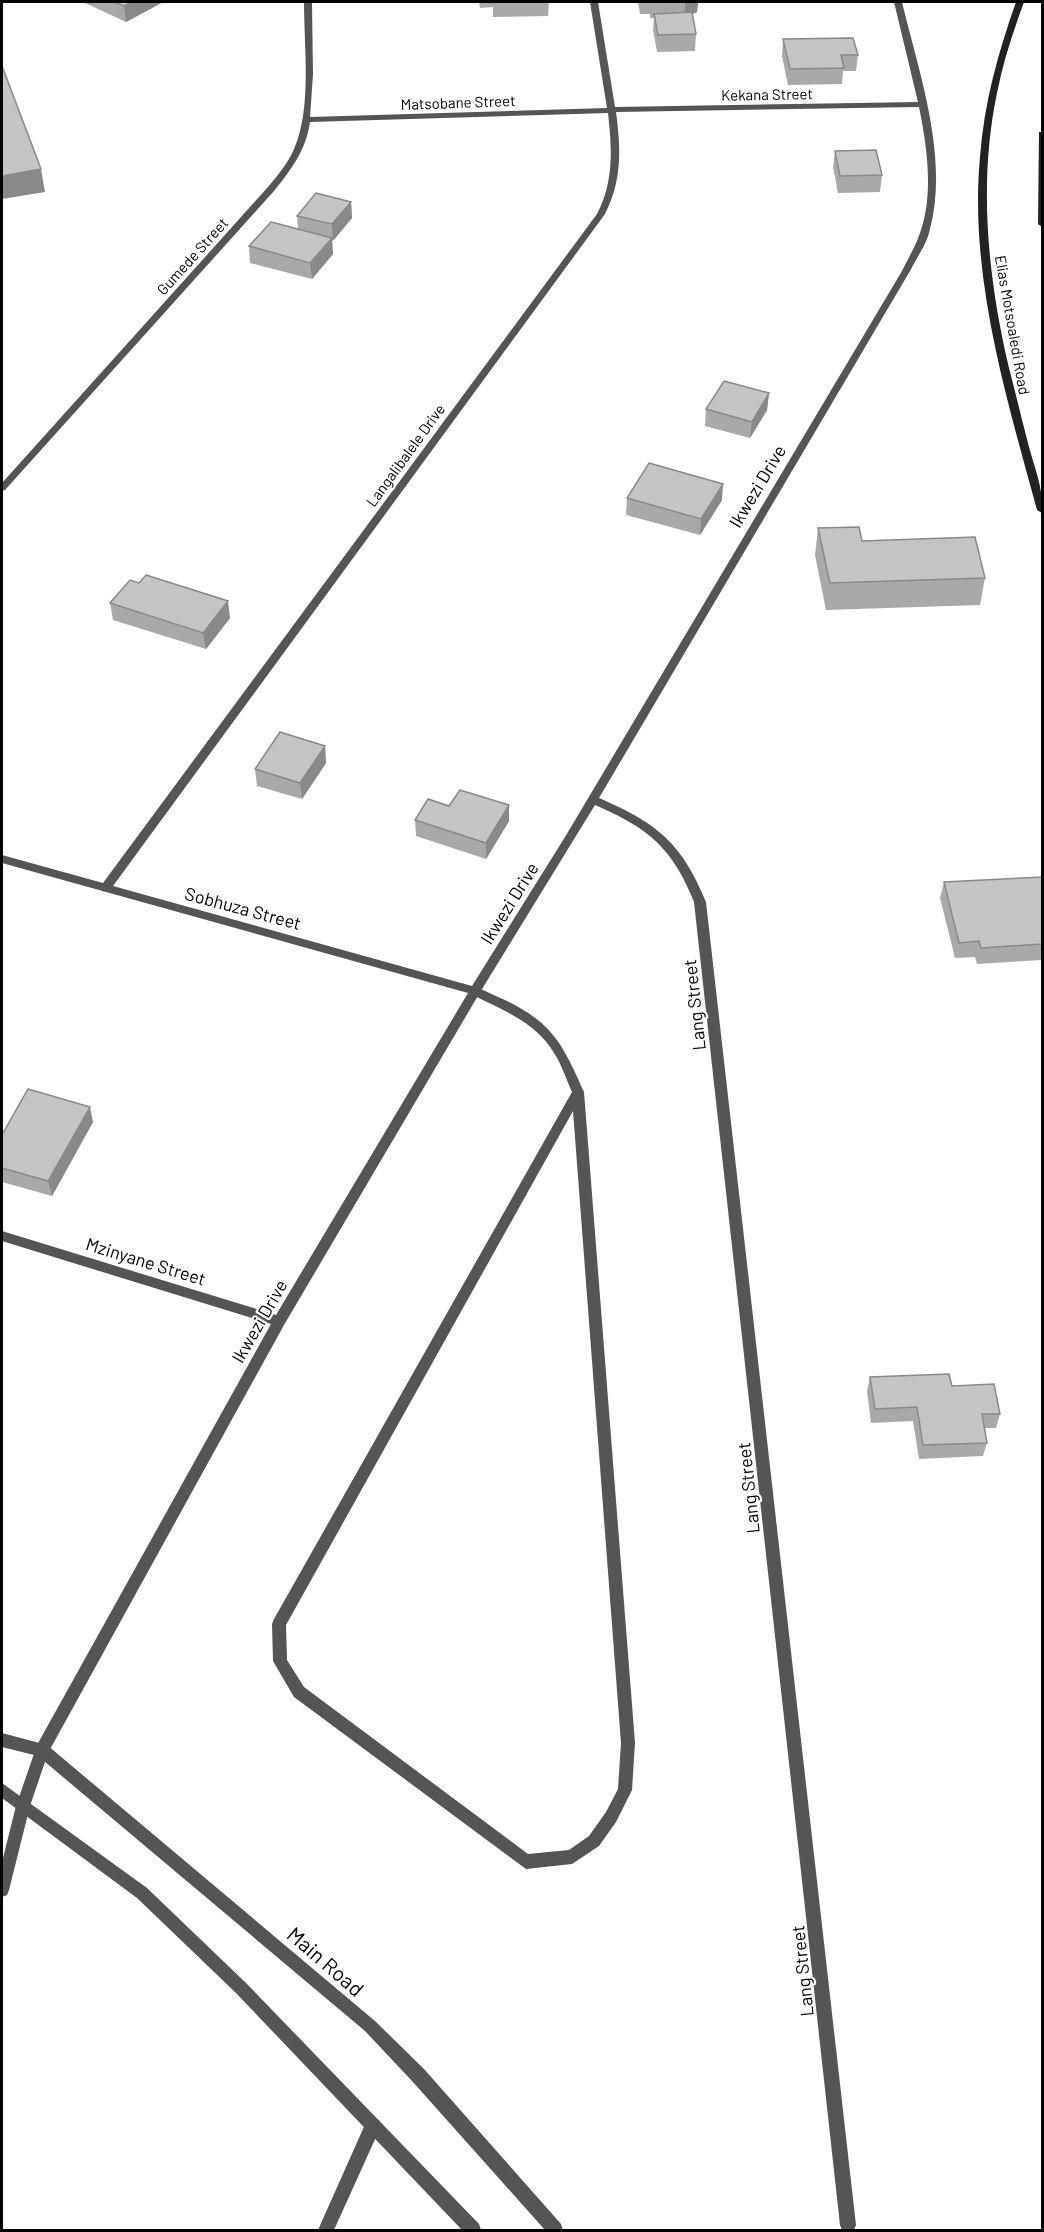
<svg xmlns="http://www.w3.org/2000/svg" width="1044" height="2232" font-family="Barlow,sans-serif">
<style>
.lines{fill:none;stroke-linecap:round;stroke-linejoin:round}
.service{fill:#555;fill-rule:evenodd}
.minor{fill:#555;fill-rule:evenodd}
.tertiary{fill:#555;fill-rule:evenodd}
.secondary{fill:#222;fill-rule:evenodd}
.wall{fill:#a9a9a9}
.shaded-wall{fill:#898989}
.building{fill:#c4c4c4;stroke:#898989;stroke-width:1.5}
.labels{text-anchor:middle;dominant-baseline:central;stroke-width:4.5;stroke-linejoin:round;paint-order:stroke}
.far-street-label{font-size:15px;fill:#000;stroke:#fff}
.street-label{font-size:18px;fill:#000;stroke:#fff}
.near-street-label{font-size:21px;fill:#000;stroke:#fff}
</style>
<rect width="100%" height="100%" fill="#fff"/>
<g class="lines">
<path class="service" d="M475 987C485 990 495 996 505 1000 553 1023 563 1045 584 1092L635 1743 632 1790 616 1822 599 1846 572 1864 526 1869 294 1697 273 1661 272 1624 274 1619 572 1092C566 1079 562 1065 554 1053 536 1022 502 1010 471 994L469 991ZM573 1111 621 1743 618 1789 606 1812 589 1836 569 1850 528 1854 304 1687 287 1660 286 1625Z
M373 2118 379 2120 381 2126 334 2230H318L367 2120Z"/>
<path class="minor" d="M304 2H312L313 74 310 117 607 108 590 2H598L615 107 918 102 894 2H902C919 73 949 157 930 229 927 244 917 257 910 271L599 798C657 823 682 843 706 902L856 2225 854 2230H842L840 2225 694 902C672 847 648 828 595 805L479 994 284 1325 48 1753 30 1806 9 1890 7 1895 2 1897V1862L16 1806 37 1745 271 1324 2 1241V1231L276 1315 468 993 2 863V855L103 883 597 214C614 182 612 148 608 113L310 122C306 150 291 170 274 191L5 490 2 491V483L268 187C278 175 288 163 294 149 312 108 304 47 304 2ZM919 107C927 146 934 194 920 233 916 246 908 258 902 271L565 837 472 986 113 886 605 214C622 181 621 149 616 112Z"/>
<path class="tertiary" d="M2 1733 47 1745 375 2021 424 2069 561 2224 563 2230H545L412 2081 365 2031 38 1756 2 1747Z
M2 1783 147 1888 246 1983 479 2224 481 2230H462L236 1993 137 1898 2 1798Z"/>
<path class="secondary" d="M1016 2H1024C1013 32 1003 62 997 93 978 184 988 279 1009 368 1016 394 1022 421 1029 447 1035 469 1044 491 1042 513L1037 510C1006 396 969 276 980 157 984 103 998 53 1016 2Z
M1039 132H1042V227L1038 224Z"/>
</g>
<path class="wall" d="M83 2H163L126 22Z
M479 2H549L548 16 493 17V7L480 8Z
M638 2H698L697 12 692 14 696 34 695 51 657 52 653 30 654 18H650V14H640Z
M783 39 858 55 856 71H843L842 84 788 85 782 56Z
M835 151 882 175 880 192 838 193 833 167Z
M351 202 352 218 332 241 333 254 312 279 250 263 249 246 298 229 297 216Z
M769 393 767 410 750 438 705 426 706 409Z
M627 498 722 500 700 535 626 515Z
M818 528 985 578 980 605 826 610 815 555Z
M139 583 230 618 206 649 113 620 110 603Z
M325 746 326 763 302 799 257 786 255 769Z
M449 806 509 821 486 859 416 836 415 820Z
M1042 877V960L977 964 975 957 955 958 940 898 944 882Z
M93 1122 52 1196 2 1182V1135Z
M870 1377 952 1386 1000 1414 996 1428H985L987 1443 983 1456 919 1459 913 1421 871 1423 867 1391Z"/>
<path class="shaded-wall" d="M132 2H163L126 22 124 6Z
M685 2H698L697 12 684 18Z
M41 169 45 192 2 199V176Z
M351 202 352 218 333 241 332 224Z
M332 238 333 254 312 279 310 263Z
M769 393 767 410 750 438 752 422Z
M723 484 722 500 700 535 701 519Z
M228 601 230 618 206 649 203 633Z
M325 746 326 763 302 799 300 783Z
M509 805V821L486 859V843Z
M90 1107 93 1122 52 1196 48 1181Z"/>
<path class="building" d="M114 2H132L124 6Z
M692 12 696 34 658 35 654 14Z
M853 38 858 55H841L844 68 790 69 783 39Z
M2 66 41 169 2 176Z
M876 150 882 175 840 176 835 151Z
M316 193 351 202 332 224 297 216Z
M271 222 332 238 310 263 249 246Z
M724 381 769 393 752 422 706 409Z
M649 463 723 484 701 519 627 498Z
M859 527 862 541 975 537 985 578 830 583 818 528Z
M146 575 228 601 203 633 110 603 130 580 139 583Z
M280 732 325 746 300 783 255 769Z
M460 790 509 805 486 843 415 820 428 799 449 806Z
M1042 877V944L981 948 979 941 959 943 944 882Z
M28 1089 90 1107 48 1181 2 1168V1135Z
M949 1374 952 1386 994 1384 1000 1414H982L987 1443 923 1445 917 1407 875 1409 870 1377Z"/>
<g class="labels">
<g class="far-street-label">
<text transform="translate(767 94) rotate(-1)">Kekana Street</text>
<text transform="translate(458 102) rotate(-2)">Matsobane Street</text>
<text transform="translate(192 256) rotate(-48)">Gumede Street</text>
<text transform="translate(1013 325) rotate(80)">Elias Motsoaledi Road</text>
<text transform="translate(405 455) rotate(-54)">Langalibalele Drive</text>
</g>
<g class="street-label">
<text transform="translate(757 486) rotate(-59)">Ikwezi Drive</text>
<text transform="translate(509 903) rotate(-58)">Ikwezi Drive</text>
<text transform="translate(243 908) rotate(15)">Sobhuza Street</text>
<text transform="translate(694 1005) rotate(-96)">Lang Street</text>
<text transform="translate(146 1261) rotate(17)">Mzinyane Street</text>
<text transform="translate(259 1321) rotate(-60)">Ikwezi Drive</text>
<text transform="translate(748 1488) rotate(-96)">Lang Street</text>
<text transform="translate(802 1971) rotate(-96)">Lang Street</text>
</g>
<g class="near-street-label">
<text transform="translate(326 1961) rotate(41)">Main Road</text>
</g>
</g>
<rect width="1044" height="2232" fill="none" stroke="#000000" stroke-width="6"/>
</svg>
